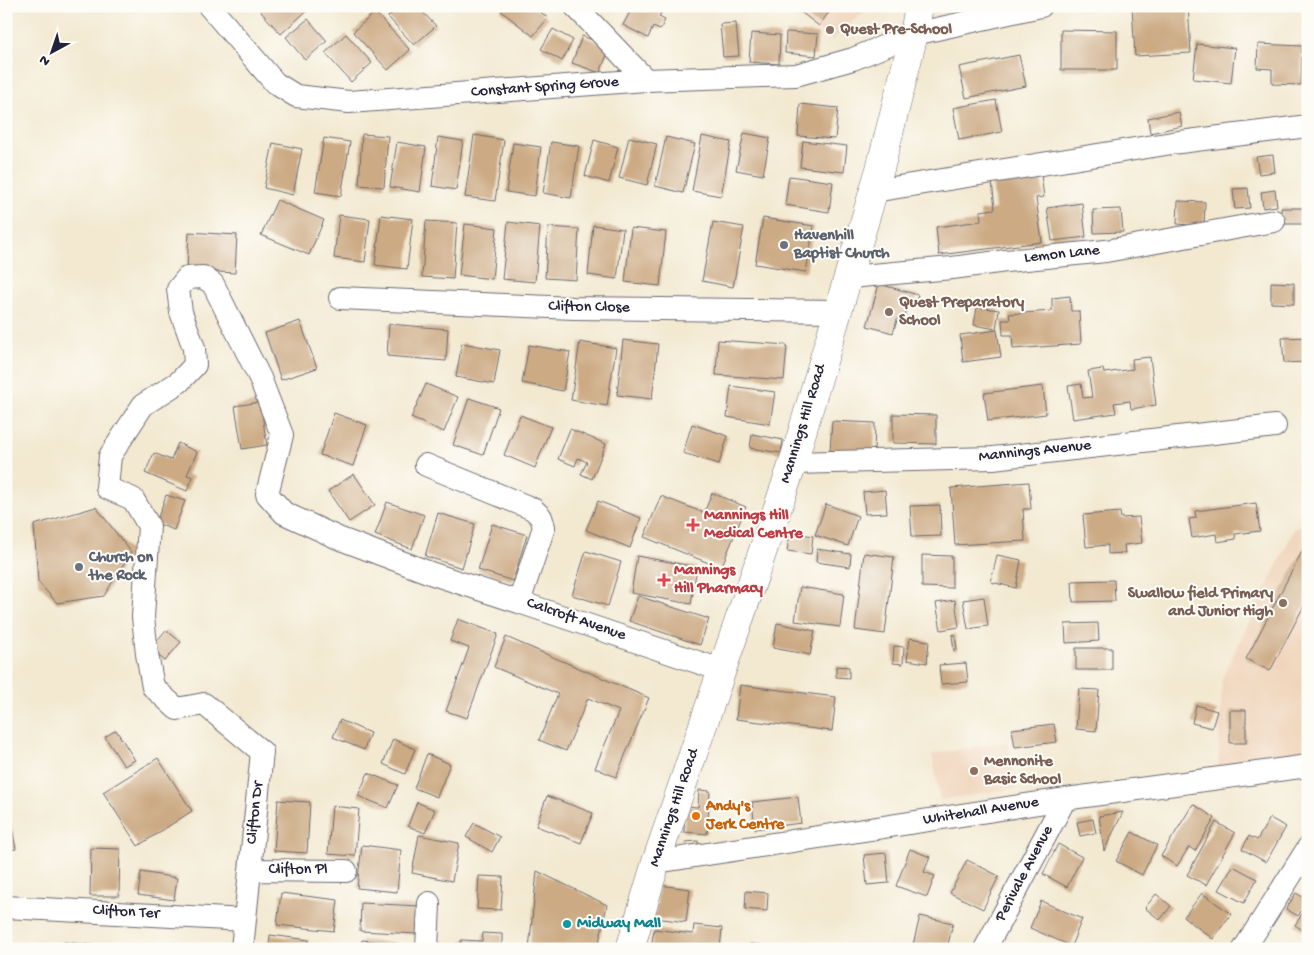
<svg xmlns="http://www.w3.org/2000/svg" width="1314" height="955" font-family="'Gochi Hand',sans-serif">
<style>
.built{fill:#f0d5bc}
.building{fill:#ccaa84}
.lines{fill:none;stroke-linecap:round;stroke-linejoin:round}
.minor-casing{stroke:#6b6870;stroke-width:24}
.major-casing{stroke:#6b6870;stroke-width:29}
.minor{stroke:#fff;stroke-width:22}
.major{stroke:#fff;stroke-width:28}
.education-dot{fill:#8d6e63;stroke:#fdfcf7;stroke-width:2}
.worship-dot{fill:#6b7280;stroke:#fdfcf7;stroke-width:2}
.health-dot{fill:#e0444e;stroke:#fdfcf7;stroke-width:2}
.food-dot{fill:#e8710a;stroke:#fdfcf7;stroke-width:2}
.culture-dot{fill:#0f9aa8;stroke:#fdfcf7;stroke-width:2}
.labels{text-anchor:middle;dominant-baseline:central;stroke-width:4;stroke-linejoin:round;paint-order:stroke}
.education-label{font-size:16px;font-weight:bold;fill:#785e54;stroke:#fdfcf7;text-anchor:start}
.street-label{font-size:16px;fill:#22223b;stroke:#fdfcf7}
.worship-label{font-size:16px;font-weight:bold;fill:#5b616d;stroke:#fdfcf7;text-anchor:start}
.health-label{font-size:16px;font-weight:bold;fill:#be3a42;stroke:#fdfcf7;text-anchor:start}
.food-label{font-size:16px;font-weight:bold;fill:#c56008;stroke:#fdfcf7;text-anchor:start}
.culture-label{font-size:16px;font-weight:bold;fill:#0d838f;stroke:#fdfcf7;text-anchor:start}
</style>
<rect width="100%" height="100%" fill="#fdfcf7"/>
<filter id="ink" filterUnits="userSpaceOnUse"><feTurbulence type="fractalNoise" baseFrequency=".02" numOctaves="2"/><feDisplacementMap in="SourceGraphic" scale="10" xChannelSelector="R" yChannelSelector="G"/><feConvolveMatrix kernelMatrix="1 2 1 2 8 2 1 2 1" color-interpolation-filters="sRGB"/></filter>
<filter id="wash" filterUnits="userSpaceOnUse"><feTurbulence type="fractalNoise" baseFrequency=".0096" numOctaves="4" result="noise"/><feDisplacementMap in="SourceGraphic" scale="20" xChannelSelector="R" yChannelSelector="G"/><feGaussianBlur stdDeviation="1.12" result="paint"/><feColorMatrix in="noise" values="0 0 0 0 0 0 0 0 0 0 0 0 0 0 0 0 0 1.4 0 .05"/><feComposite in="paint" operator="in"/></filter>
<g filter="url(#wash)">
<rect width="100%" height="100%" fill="#f3e9d1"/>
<path class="built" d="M781 6H871L832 40Z
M1308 526V761L1218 774 1222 678 1295 528Z
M1008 742 1016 788 940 800 932 754Z"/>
<g id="blocks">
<path class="building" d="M267 6H312L281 34 261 12Z
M400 6H417L436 26 414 45 388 17Z
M505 6H533L548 18 533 36 501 11Z
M633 6 664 7 659 17 665 20 660 30 653 27 648 38 623 25Z
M793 6H828L831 9 819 26Z
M1132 6H1188L1191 53 1135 56Z
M375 12 410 50 388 70 353 32Z
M308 19 327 41 305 60 286 37Z
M736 23 739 56 723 57 720 24Z
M553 29 573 40 562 61 541 49Z
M1061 30 1117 31V70H1061Z
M786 32 818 34 816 56 785 53Z
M751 33 780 35 779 64 749 62Z
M346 34 372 63 351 82 325 53Z
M582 36 610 47 600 73 572 63Z
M1197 44 1235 48 1231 83 1193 79Z
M1258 44 1302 46 1301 85 1272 84V69L1257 68Z
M1019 55 1026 86 966 98 959 67Z
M996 100 1002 132 959 140 953 108Z
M800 104 838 108 835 139 798 136Z
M1179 112 1182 126 1150 133 1148 118Z
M744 133 770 138 763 175 736 170Z
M362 134 388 136 384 187 359 185Z
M474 135 504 140 495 201 465 197Z
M702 136 731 142 721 196 692 191Z
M438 137 463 141 456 190 432 186Z
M629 137 657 144 647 185 619 178Z
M666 137 695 144 683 193 655 186Z
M324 138 350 142 341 196 315 192Z
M594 140 618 147 609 183 585 176Z
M803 141 847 146 844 172 800 167Z
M397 142 426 147 420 192 390 187Z
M551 142 579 146 571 198 543 193Z
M273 143 302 149 293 195 264 188Z
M513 143 541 147 535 196 506 192Z
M1273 155 1275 172 1259 174 1256 157Z
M1041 175 1044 197 1036 198 1042 242 939 255 936 227 981 221 980 211 995 209 992 181Z
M789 176 833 182 829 212 785 205Z
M1248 188 1250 208 1235 209 1233 189Z
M1275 190 1277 206 1263 208 1261 192Z
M277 200 324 220 309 255 261 235Z
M1178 201 1205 202 1204 226 1177 224Z
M1082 203 1086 237 1052 241 1047 208Z
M1281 208H1308V224H1282Z
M1121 209 1123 232 1094 233 1093 210Z
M339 215 370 219 365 262 334 258Z
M381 215 413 219 407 269 375 265Z
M763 218 814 226 806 272 755 264Z
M426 221 457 223 453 279 422 277Z
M508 222 540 226 535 282 502 279Z
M713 222 744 227 733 287 702 281Z
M465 224 497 228 492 279 459 275Z
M593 225 623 229 617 279 588 275Z
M548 227 579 229 576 280 545 278Z
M631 228 666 232 660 286 625 282Z
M189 232 237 235 235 273 187 270Z
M1271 282 1294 283V304L1271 303Z
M879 284 918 295 914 307 908 305 904 319 898 317 893 333 867 326Z
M1070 296 1071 311H1079L1081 344 1013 349 1012 335H1003L1002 320H1010L1009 314 1052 311V298Z
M977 307 999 310 996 329 974 325Z
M300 321 317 368 281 380 265 333Z
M389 324 448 329 446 361 387 356Z
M997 330 1001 357 963 362 960 335Z
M1308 337V362L1284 363 1282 338Z
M623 340 658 344 652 399 617 395Z
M718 340 787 345 784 380 716 375Z
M580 342 616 348 607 406 571 400Z
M462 343 500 350 494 384 456 377Z
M529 345 570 352 563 391 522 383Z
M1150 357 1156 405 1131 409 1130 401 1114 403 1116 413 1073 419 1068 386 1081 384 1083 398 1092 397 1088 371 1103 369 1104 373 1133 369 1132 359Z
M426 384 458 397 444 432 411 418Z
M731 386 775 392 770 424 727 417Z
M1043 386 1046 414 988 421 984 393Z
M469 398 499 408 483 455 453 445Z
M260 402 267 445 242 449 235 406Z
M334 413 367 425 353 466 320 455Z
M893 414 936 415V444L893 443Z
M520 415 551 427 535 468 504 455Z
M832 421 875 423 874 453 830 451Z
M692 424 728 436 719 464 683 453Z
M570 429 606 444 592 479 581 474 587 462 578 458 575 466 558 459Z
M752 434 783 440 781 453 750 448Z
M178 443 197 452 187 475 193 477 187 491 145 473 154 453 171 460Z
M354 474 375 505 349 522 328 491Z
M1029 482 1031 509H1023L1025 541 955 545 951 488Z
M885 490 887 513 865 514 863 492Z
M712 493 746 507 721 568 644 537 661 496 704 513Z
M166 495 185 501 174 530 156 523Z
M598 501 641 518 630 548 586 530Z
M387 502 424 515 412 549 375 535Z
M1256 503 1260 531 1235 534 1236 539 1217 542 1216 534 1192 538 1189 519 1196 518 1195 511Z
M826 504 858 516 848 546 815 535Z
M940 505 941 536 912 537 910 506Z
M96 507 131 552 104 596 57 603 38 582 34 525Z
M1120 512 1121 518 1139 517 1142 543 1124 545 1125 553 1108 554V545L1086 547 1083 515Z
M438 513 475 524 462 568 425 556Z
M492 524 527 535 513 581 478 570Z
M790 532 813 536 811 554 787 551Z
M1308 540V598L1270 671 1246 659Z
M817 549 851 554 850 567 816 562Z
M586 551 621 562 608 606 572 595Z
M864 553 894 557 885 634 855 630Z
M922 555 952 556V588L922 587Z
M997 555 1021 560 1016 588 991 582Z
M637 556 697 567 691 604 631 593Z
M1114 580 1115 601 1073 602 1072 581Z
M800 587 844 594 840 627 795 621Z
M638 596 709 619 700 645 629 621Z
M984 597 988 626 968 629 963 600Z
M955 600 959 627 941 630 936 603Z
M458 619 498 634 467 718 446 711 469 648 450 641Z
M777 623 815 631 810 655 773 648Z
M1098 623 1099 641 1066 643 1065 624Z
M166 630 181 642 165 661 150 649Z
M955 634 957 650 954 651 952 635Z
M506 637 649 698 616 777 595 768 619 711 588 698 566 751 539 740 558 694 494 667Z
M910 638 929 641 927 663 907 660Z
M894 646 904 647 903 664 893 663Z
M1076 648H1112V670H1076Z
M966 663 968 682 941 684 939 665Z
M836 666 849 667V678L836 677Z
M740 685 836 697 832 731 736 719Z
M1079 689 1099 690 1096 731 1076 729Z
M1196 705 1217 711 1212 728 1192 723Z
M1230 710H1246V743H1230Z
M340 720 370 733 364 750 333 737Z
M1054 724 1057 742 1015 747 1012 729Z
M116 730 135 760 124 766 105 737Z
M393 739 415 749 405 774 383 764Z
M427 754 450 764 437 797 414 788Z
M158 758 192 811 138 846 103 792Z
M368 773 398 785 388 808 358 796Z
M699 790 710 791 707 834 684 832 685 806 698 807Z
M547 796 593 813 581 843 536 826Z
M798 797 801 823 755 829 752 802Z
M278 800 310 802 307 853 274 851Z
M417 802 435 810 425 833 408 826Z
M1193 804 1215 818 1195 851 1189 847 1177 866 1161 856Z
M332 806 359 809 355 856 328 854Z
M9 812 16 849 6 851V813Z
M1123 812 1104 851 1099 816Z
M1270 818 1286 827 1266 862 1242 849 1249 836 1257 840Z
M1093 819 1096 833 1080 836 1077 822Z
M1216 822 1235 833 1206 885 1187 875Z
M474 823 500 837 492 852 466 837Z
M1132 832 1157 845 1142 875 1116 861Z
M419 835 459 843 452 881 412 873Z
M698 841 699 851H686L685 842Z
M1058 844 1082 857 1067 887 1043 874Z
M362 845 401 850 397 892 357 888Z
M91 848 120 849 119 896H90Z
M910 849 930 857 924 872 935 876 927 897 896 886Z
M886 853 889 883 867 885 864 855Z
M967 860 999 876 983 909 950 893Z
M1233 866 1257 879 1244 903 1219 890Z
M537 871 607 905 598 947 580 943 579 949H529Z
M141 872 177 878 174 900 138 895Z
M479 876 503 877 501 910 477 909Z
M659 885 690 889 686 922 655 918Z
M746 891 768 893 767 911 745 909Z
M281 893 338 900 334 931 277 925Z
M1202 893 1231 914 1213 939 1184 917Z
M1296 893 1308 900 1298 916 1286 909Z
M1156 894 1171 906 1160 920 1145 908Z
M1041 901 1082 919 1071 946 1030 928Z
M361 903 419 906 418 934 360 931Z
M1304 911 1308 913V934L1295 925Z
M920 916 953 923 947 949H912Z
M694 925 722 928 720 949H651L654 929 693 934Z
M483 933 502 934V949H461V940L482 941Z
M270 935 309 940 308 949H269Z
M362 940 415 946V949H361Z
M64 942 93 945V949H63Z
M750 944 762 945V949H750Z"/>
</g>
</g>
<g filter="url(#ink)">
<use href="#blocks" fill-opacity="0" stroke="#6b6870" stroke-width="1"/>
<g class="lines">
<g class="minor-casing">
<path id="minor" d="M209 6 275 83 296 96 349 102 646 80 796 75 853 59 914 34 1041 6
M575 6 646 80
M874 191 1172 143 1308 126
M849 277 952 268 1006 261 1106 251 1274 221
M340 298 574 308 838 311
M793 463 993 458 1275 426
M426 465 533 509 541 517 544 527 519 602 721 670
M656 862 1065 799 1308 766
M250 870 346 871
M6 907 245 920
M242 949 262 752 204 704 177 709 153 687 147 654 143 617 149 526 133 499 107 488 110 456 143 405 179 382 195 365 194 348 181 312 178 289 187 278 203 277 213 284 260 378 282 435 267 494 284 513 338 538 433 574 519 602
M427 949 429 903
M985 949 1065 799
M1244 949 1308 848"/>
</g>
<g class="major-casing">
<path id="major" d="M630 949 656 862 793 463 880 169 914 34 919 6"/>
</g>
<use href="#minor" class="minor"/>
<use href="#major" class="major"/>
</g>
</g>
<g class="education-dot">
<circle cx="830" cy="30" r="5"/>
<circle cx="889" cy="312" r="5"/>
<circle cx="1283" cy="603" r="5"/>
<circle cx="974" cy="771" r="5"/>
</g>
<g class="worship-dot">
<circle cx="784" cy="245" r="5"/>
<circle cx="79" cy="567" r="5"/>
</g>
<g class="health-dot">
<path d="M690.5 517.5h5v5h5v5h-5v5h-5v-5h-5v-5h5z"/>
<path d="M661.5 572.5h5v5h5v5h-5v5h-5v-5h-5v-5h5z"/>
</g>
<circle class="food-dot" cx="696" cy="816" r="5"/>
<circle class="culture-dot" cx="567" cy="924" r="5"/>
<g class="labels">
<g class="education-label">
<text x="840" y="30">Quest Pre-School</text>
<text x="899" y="303">Quest Preparatory<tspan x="899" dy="18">School</tspan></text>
<text x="1273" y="594" text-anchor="end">Swallow field Primary<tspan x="1273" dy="18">and Junior High</tspan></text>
<text x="984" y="762">Mennonite<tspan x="984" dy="18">Basic School</tspan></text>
</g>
<g class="street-label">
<text transform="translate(545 88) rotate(-4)">Constant Spring Grove</text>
<text transform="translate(1062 255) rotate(-6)">Lemon Lane</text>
<text transform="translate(589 308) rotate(1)">Clifton Close</text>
<text transform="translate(804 424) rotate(-73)">Mannings Hill Road</text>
<text transform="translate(1035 452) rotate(-6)">Mannings Avenue</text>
<text transform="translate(576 620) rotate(19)">Calcroft Avenue</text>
<text transform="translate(675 808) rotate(-71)">Mannings Hill Road</text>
<text transform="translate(981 812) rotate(-9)">Whitehall Avenue</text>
<text transform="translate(256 813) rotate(-84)">Clifton Dr</text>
<text x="298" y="870">Clifton Pl</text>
<text transform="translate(1025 874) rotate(-62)">Perivale Avenue</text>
<text transform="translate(126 913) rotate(3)">Clifton Ter</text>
</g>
<g class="worship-label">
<text x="794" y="236">Havenhill<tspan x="794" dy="18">Baptist Church</tspan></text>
<text x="89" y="558">Church on<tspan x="89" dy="18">the Rock</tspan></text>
</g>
<g class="health-label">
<text x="704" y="516">Mannings Hill<tspan x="704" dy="18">Medical Centre</tspan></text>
<text x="674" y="571">Mannings<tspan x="674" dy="18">Hill Pharmacy</tspan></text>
</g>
<g class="food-label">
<text x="706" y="807">Andy's<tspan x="706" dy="18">Jerk Centre</tspan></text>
</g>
<g class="culture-label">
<text x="577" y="924">Midway Mall</text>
</g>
</g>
<rect width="1314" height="955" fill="none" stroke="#fdfcf7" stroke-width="25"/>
<g transform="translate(52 52) rotate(220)" stroke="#fdfcf7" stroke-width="4" paint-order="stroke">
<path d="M0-4L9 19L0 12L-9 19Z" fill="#22223b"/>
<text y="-8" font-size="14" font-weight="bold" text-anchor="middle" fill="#22223b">N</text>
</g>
</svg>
